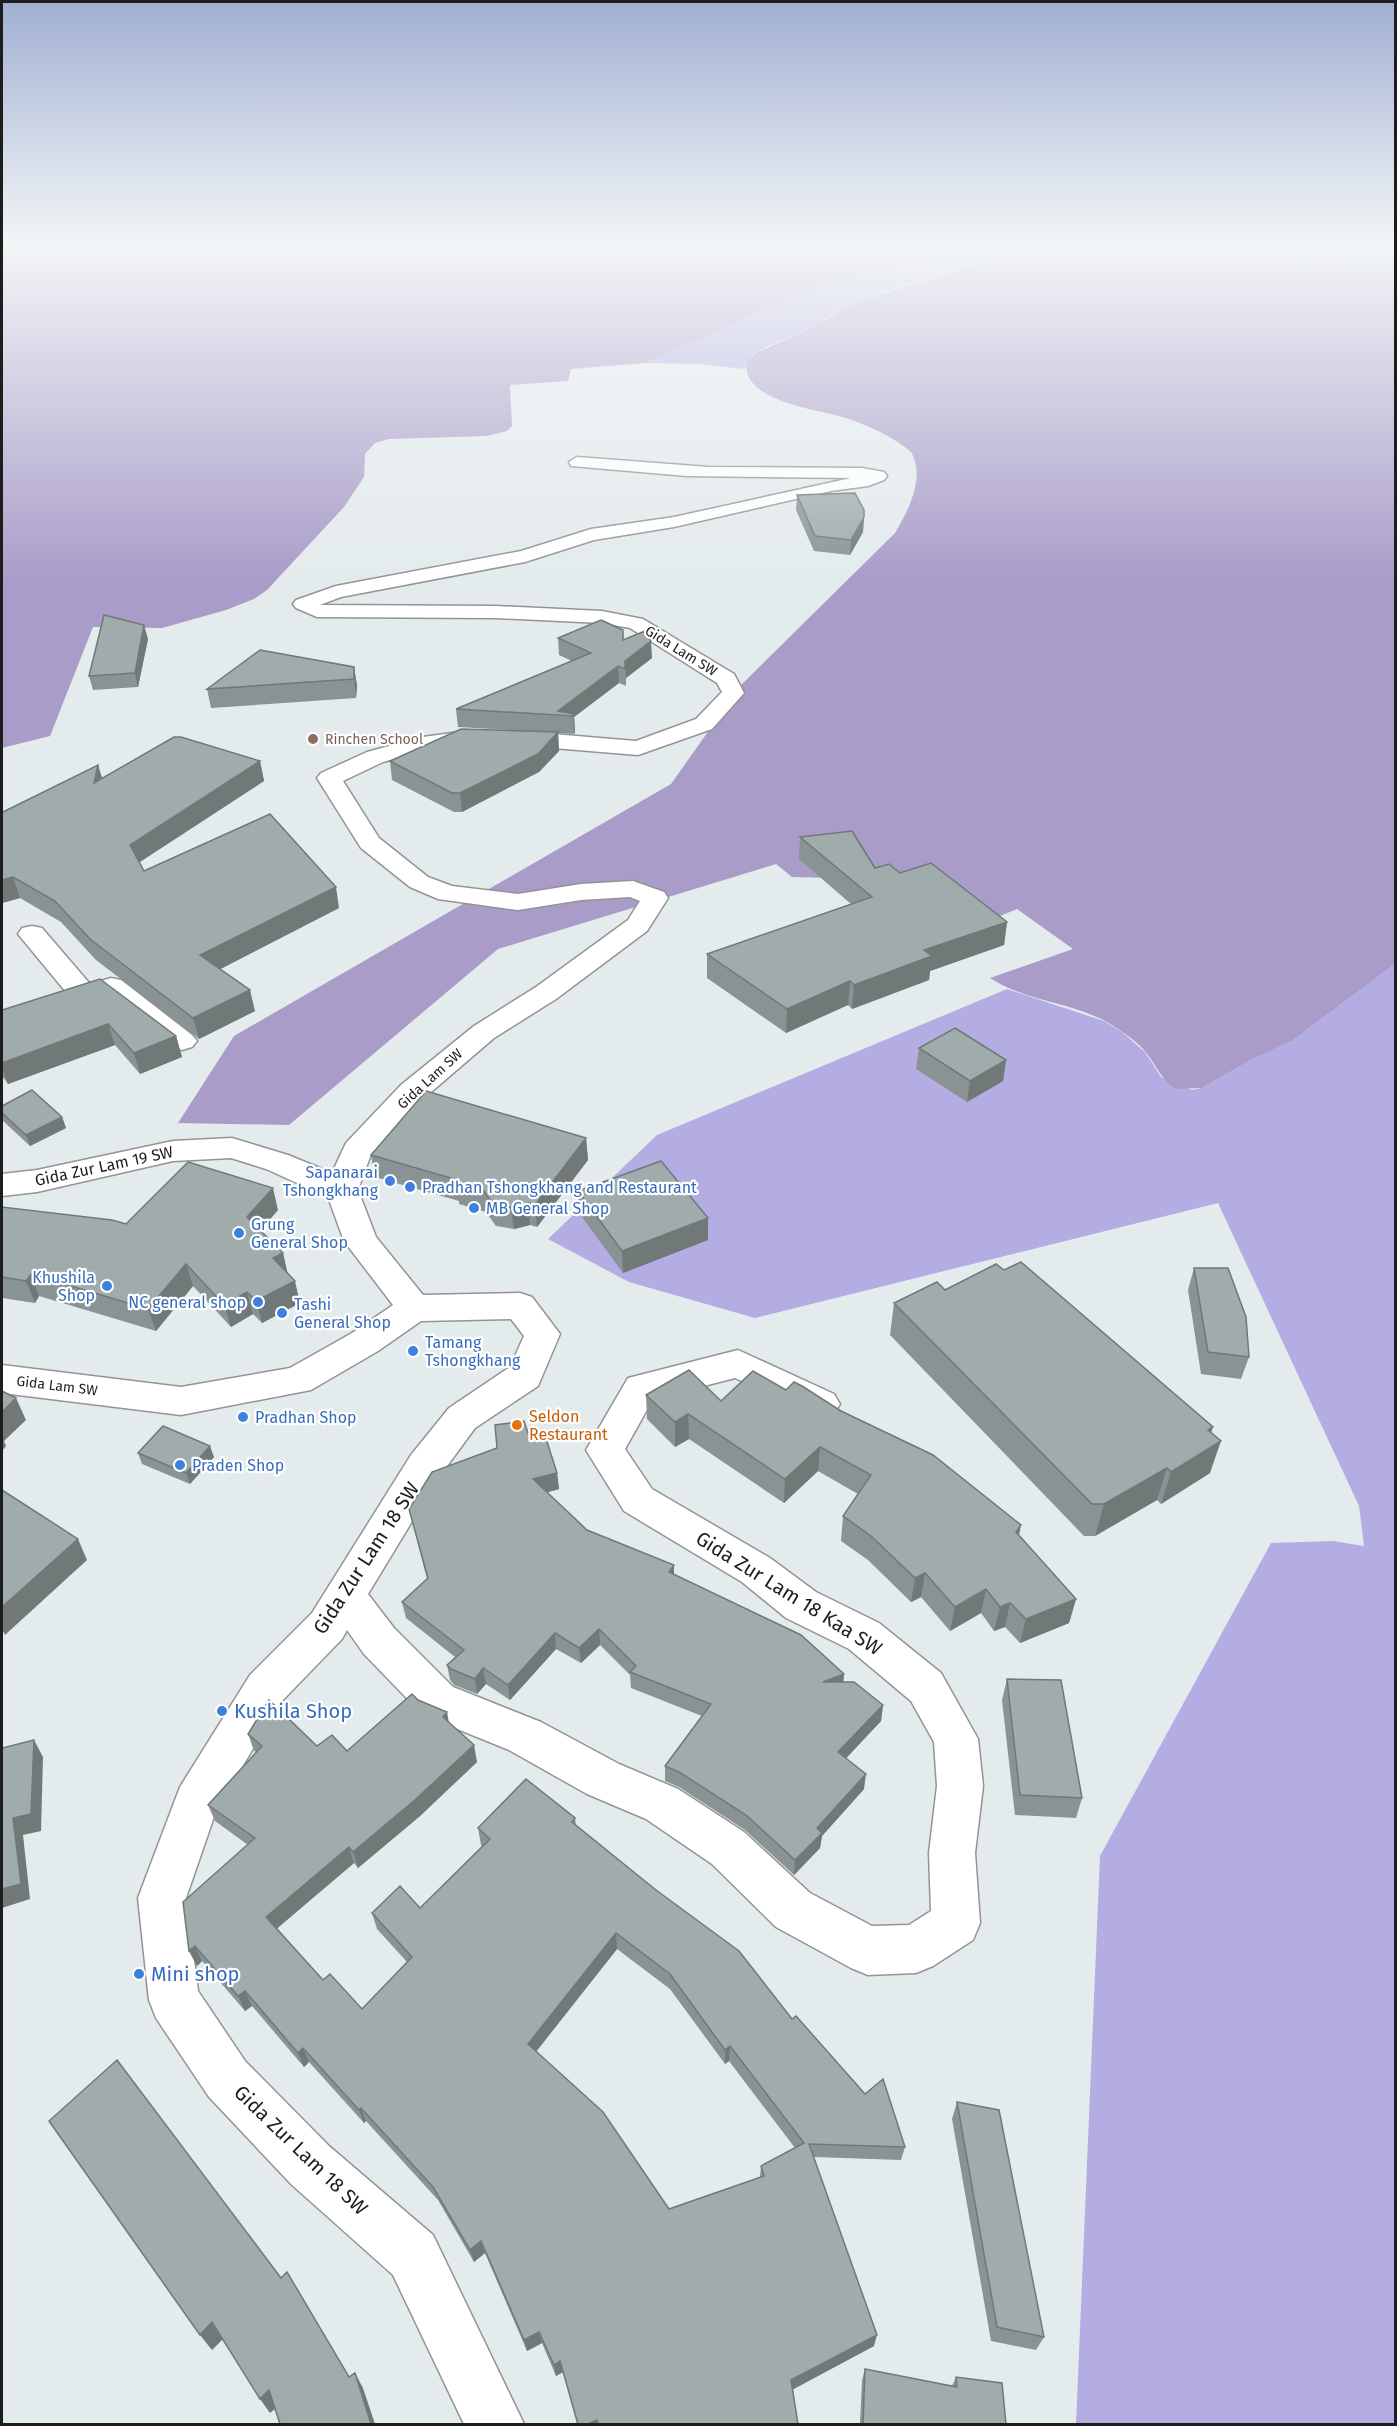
<svg xmlns="http://www.w3.org/2000/svg" width="1397" height="2426" font-family="'Fira Sans',sans-serif">
<style>
.grass{fill:#b3ade3}
.forest{fill:#a99cc9}
.lines{fill:none;stroke-linecap:round;stroke-linejoin:round}
.street-casing{stroke:#949494;stroke-width:3}
.path{stroke:#74edc9;stroke-width:1.5;stroke-dasharray:1.5 1.5;stroke-linecap:butt}
.street{fill:#fff;fill-rule:evenodd}
.wall{fill:#8a9393;fill-rule:evenodd}
.shaded-wall{fill:#707878}
.building{fill:#a0abab;stroke:#707878;stroke-width:1.5;fill-rule:evenodd}
.education-dot{fill:#8d6e63;stroke:#fff;stroke-width:2}
.shop-dot{fill:#3f7fe0;stroke:#fff;stroke-width:2}
.food-dot{fill:#e8710a;stroke:#fff;stroke-width:2}
.labels{text-anchor:middle;dominant-baseline:central;stroke-width:4.5;stroke-linejoin:round;paint-order:stroke}
.far-street-label{font-size:14px;fill:#1d1d1d;stroke:#fff}
.far-education-label{font-size:14px;fill:#785e54;stroke:#fff;text-anchor:start}
.street-label{font-size:16px;fill:#1d1d1d;stroke:#fff}
.shop-label{font-size:16px;fill:#366cbe;stroke:#fff;text-anchor:start}
.food-label{font-size:16px;fill:#c56008;stroke:#fff;text-anchor:start}
.near-street-label{font-size:20px;fill:#1d1d1d;stroke:#fff}
.near-shop-label{font-size:20px;fill:#366cbe;stroke:#fff;text-anchor:start}
</style>
<rect width="100%" height="100%" fill="#e4ebed"/>
<path class="grass" d="M982 243H1033C976 265 917 279 860 301 839 309 819 323 799 333 782 342 749 348 745 369L698 364 645 363 791 298 822 286Z
M1395 964V2424H1076L1100 1856 1271 1543 1333 1541 1364 1546 1359 1506 1218 1203 755 1318 629 1282 548 1239 657 1135 1007 989 1104 1021 1122 1032 1145 1052 1161 1077 1192 1090 1202 1088 1253 1059 1292 1041Z"/>
<path class="forest" d="M2 243H982L822 286 791 298 645 363 571 369 568 381 510 385 512 426 507 431 486 436 389 439 375 443 365 454 364 477 344 507 267 590 254 599 226 610 162 628 93 627 50 736 2 748Z
M1033 243H1395V964L1292 1041 1253 1059 1202 1088 1176 1089C1160 1079 1156 1064 1144 1050 1134 1039 1120 1030 1107 1022 1070 1002 1025 1001 990 978L1073 949 1017 909 983 923 925 880 792 877 776 864 498 949 289 1125 178 1123 234 1036 671 784 741 685 895 533C908 511 926 477 911 452 892 436 869 426 846 418 820 409 739 402 747 361L758 352 800 333 857 302 994 258Z"/>
<g class="lines">
<g class="street-casing">
<path id="street" d="M577 457 709 467 862 468 884 472 887 476 884 480 868 486 831 491 674 527 594 540 525 562 341 597 320 605 495 606 602 611 643 619 734 674 744 693 712 729 638 755 529 746 467 745 424 751 383 762 343 781 379 838 428 877 452 886 518 894 581 884 633 881 664 892 668 898 647 931 556 999 494 1038 423 1099 371 1154 358 1190 376 1237 423 1295 520 1293 532 1297 560 1334 538 1386 475 1428 439 1477 368 1594 394 1628 453 1687 541 1722 619 1764 678 1789 744 1832 810 1893 872 1926 909 1925 931 1911 929 1853 937 1786 934 1742 911 1701 849 1649 786 1618 742 1582 624 1511 586 1450 628 1378 738 1350 834 1394 840 1404 834 1414 821 1418 735 1378 653 1399 625 1449 652 1489 770 1558 816 1592 879 1623 941 1673 978 1739 983 1786 975 1853 980 1923 973 1940 933 1966 916 1973 868 1975 851 1968 776 1927 712 1864 646 1819 587 1794 509 1750 423 1715 364 1654 347 1630 342 1639 280 1703 216 1811 186 1898 198 1991 245 2061 329 2146 433 2235 524 2424H464L393 2275 291 2184 209 2097 156 2018 149 2000 138 1898 180 1787 250 1675 312 1613 411 1455 449 1408 510 1367 524 1336 511 1319 421 1321 378 1351 311 1390 181 1415 2 1393V1365L181 1387 290 1368 352 1333 393 1305 344 1241 328 1197 266 1169 231 1158 173 1161 37 1192 2 1196V1174L37 1170 173 1141 232 1138 288 1155 332 1173 346 1143 401 1085 474 1026 536 987 628 920 640 901 630 897 581 900 518 910 438 899 410 887 361 848 317 778 321 773 367 752 423 737 467 731 529 732 636 741 696 719 722 692 717 683 630 628 602 623 495 618 317 617 296 608 293 604 296 600 336 586 521 551 591 529 674 517 851 478 687 476 571 466 569 462Z
M32 926 42 928 90 984 111 978 121 980 192 1035 197 1041 192 1047 182 1050 172 1047 107 997 2 1031V1013L66 992 18 934 22 928Z"/>
</g>
<path class="path" d="M1199 243 1245 253 1354 260 1396 266"/>
<use href="#street" class="street"/>
</g>
<path class="wall" d="M797 495 864 517 863 532 850 555 814 551 796 510Z
M558 638 623 640 652 658 626 678V686L619 683 574 717 575 732 574 734 558 733 559 751 539 772 462 812H454L392 780 390 761 543 732 458 727 456 709 572 661 559 655Z
M148 639 138 687 93 690 89 676Z
M354 667 357 686 356 698 211 708 207 689Z
M260 761 264 781 140 862 144 871 339 908 220 969 255 1011 199 1039 96 960 61 922 20 898 2 903V811L3 812 98 765 102 779Z
M800 837 875 868 900 873 1007 922 1004 945 930 971 929 980 852 1009 848 1005 786 1033 707 978V954L851 904 799 859Z
M100 979 176 1036 182 1057 140 1074 115 1045 8 1084 2 1076V1010Z
M919 1048 1006 1060 1003 1081 967 1102 916 1069Z
M2 1106 62 1117 66 1128 30 1146 2 1120Z
M586 1138 588 1160 537 1227 530 1225 514 1229 496 1226 486 1212 459 1204V1201L375 1177 371 1155Z
M578 1191 708 1240 623 1273 579 1213Z
M2 1207 126 1224 278 1210 260 1230 283 1253 287 1273 300 1303 262 1323 253 1314 231 1327 193 1286 156 1331 39 1296 35 1303 2 1298Z
M1194 1268 1249 1357 1241 1379 1201 1374 1188 1290Z
M1004 1270 1211 1433 1210 1473 1161 1504 1157 1500 1095 1536H1084L890 1335 894 1303 945 1290Z
M646 1395 721 1401 1019 1535 1076 1599 1069 1623 1020 1643 1005 1627 994 1631 981 1613 950 1631 921 1597 911 1602 868 1560 841 1541 843 1516 858 1494 818 1471 784 1503 689 1439 675 1447 647 1419Z
M528 1433 557 1473 559 1489 547 1492 587 1530 674 1574 844 1682 883 1705 881 1721 846 1758 864 1789 822 1836 820 1848 794 1875 745 1830 679 1787 665 1781V1766L702 1716 631 1688 630 1675 600 1645 581 1663 556 1649 510 1700 486 1684 477 1694 454 1685 450 1680 447 1665 455 1657 406 1618 402 1602 427 1579 413 1525 409 1509 497 1448Z
M138 1453 214 1457 190 1484 142 1464Z
M1007 1679 1082 1798 1076 1818 1015 1815 1002 1700Z
M418 1700 449 1722 477 1762 420 1816 358 1868 354 1863 277 1928 323 1980 362 2009 407 1962 377 1929 372 1913 420 1908 482 1846 481 1845 478 1828 575 1818 576 1825 792 2019 905 2147 901 2160 814 2157 874 2346 793 2389 798 2424H577L563 2372 556 2376 542 2343 527 2351 485 2253 474 2262 438 2200 366 2121 364 2123 309 2062 304 2067 252 2006 245 2011 202 1961 197 1966 189 1951 248 1845 215 1821 208 1805 256 1752 254 1751 248 1734 347 1751ZM617 1949 670 1989 725 2064 729 2061 795 2148 761 2166 760 2177 669 2209 536 2052Z
M957 2102 1044 2337 1036 2350 991 2341 952 2119Z
M865 2369 952 2386 956 2377 1006 2424H860L862 2380Z"/>
<path class="shaded-wall" d="M864 517 863 532 850 555 851 540Z
M144 625 148 639 138 687 135 673Z
M651 641 652 658 626 678 625 661Z
M618 666 619 683 574 717 575 732 574 734 573 716 558 711Z
M354 667 357 686 356 698 354 679Z
M558 732 559 751 539 772 462 812 460 793Z
M260 761 264 781 135 865 130 845Z
M98 765 104 784 94 783Z
M13 877 20 898 2 903V880Z
M336 887 339 908 205 977 200 955Z
M1007 922 1004 945 930 971 929 980 852 1009 854 985 924 950Z
M850 981 848 1005 786 1033 787 1009Z
M250 990 255 1011 199 1039 193 1018Z
M108 1024 115 1045 8 1084 2 1067V1063Z
M176 1036 182 1057 140 1074 134 1053Z
M1006 1060 1003 1081 967 1102 970 1081Z
M62 1117 66 1128 30 1146 26 1135Z
M586 1138 588 1160 537 1227 535 1205Z
M273 1188 278 1210 253 1239 247 1217Z
M528 1203 530 1225 514 1229 511 1207Z
M708 1218V1240L623 1273 622 1251Z
M283 1253 288 1275 273 1258Z
M186 1264 193 1286 156 1331 148 1309Z
M31 1274 39 1296 35 1303 26 1281Z
M295 1281 300 1303 262 1323 256 1301Z
M247 1292 253 1314 231 1327 224 1305Z
M16 1398 26 1420 4 1441 6 1446 2 1451V1412Z
M688 1414 689 1439 675 1447V1422Z
M1213 1427 1205 1451 1221 1441 1210 1473 1161 1504 1171 1472 1208 1430Z
M210 1446 214 1457 190 1484 186 1473Z
M820 1447 818 1471 784 1503 785 1479Z
M1167 1468 1157 1500 1095 1536 1104 1504Z
M557 1473 559 1489 535 1496 533 1479Z
M1021 1525 1016 1550V1532Z
M78 1539 87 1560 5 1635 2 1629V1607Z
M674 1565V1582L669 1572Z
M925 1573 921 1597 911 1602 915 1578Z
M986 1589 981 1613 950 1631 955 1607Z
M1076 1599 1069 1623 1020 1643 1026 1619Z
M1010 1603 1005 1627 994 1631 1000 1607Z
M599 1629 600 1645 581 1663 579 1648Z
M555 1633 556 1649 510 1700 508 1685Z
M483 1668 486 1684 477 1694 475 1679Z
M844 1674 843 1689 823 1682Z
M883 1705 881 1721 837 1768 838 1752Z
M447 1712 450 1728 443 1717Z
M34 1740 43 1757 41 1831 23 1835 30 1899 2 1908V1889L13 1818Z
M474 1745 477 1762 420 1816 358 1868 353 1852Z
M866 1774 864 1789 822 1836 820 1848 794 1875 795 1860 817 1828Z
M349 1847 354 1863 273 1932 266 1917Z
M616 1933 617 1949 530 2059 528 2044Z
M195 1946 202 1961 197 1966 189 1951Z
M245 1991 252 2006 245 2011 238 1996Z
M730 2046 729 2061 725 2064V2050Z
M303 2048 309 2062 304 2067 298 2053Z
M361 2108 366 2121 364 2123 359 2110Z
M481 2241 485 2253 474 2262 470 2250Z
M212 2322 224 2338 212 2350 200 2335Z
M539 2332 542 2343 527 2351 524 2340Z
M877 2335 874 2346 790 2391 791 2380Z
M560 2361 563 2372 556 2376 554 2365Z
M355 2373 363 2388 375 2424H371Z
M269 2390 280 2405 270 2413 260 2399Z
M597 2420 598 2424H588Z"/>
<path class="building" d="M855 493 864 510V517L851 540 815 536 797 495Z
M104 615 144 625 135 673 89 676Z
M601 620 623 630V640L645 631 651 641 625 661V669L618 666 558 711 574 714 573 716 456 709 591 653 558 638Z
M260 650 354 667V679L207 689Z
M461 729 558 732 538 754 460 793H452L390 761Z
M174 737H181L260 761 130 845 144 871 270 814 336 887 200 955 250 990 193 1018 90 939 55 901 13 877 2 880V811L3 812 98 765 94 783Z
M852 831 875 868 889 864 900 873 931 863 1007 922 924 950 932 956 854 985 850 981 787 1009 707 954 872 897 800 837Z
M100 979 176 1036 134 1053 108 1024 2 1063V1010Z
M955 1028 1006 1060 970 1081 919 1048Z
M32 1090 62 1117 26 1135 2 1113V1106Z
M426 1091 586 1138 535 1205 528 1203 511 1207 493 1204 483 1190 456 1182 458 1180 371 1155Z
M661 1161 708 1218 622 1251 578 1191Z
M188 1162 273 1188 247 1217 283 1253 273 1258 295 1281 256 1301 247 1292 224 1305 186 1264 148 1309 31 1274 26 1281 2 1277V1207L112 1220 126 1224Z
M1021 1262 1213 1427 1208 1430 1221 1441 1171 1472 1167 1468 1104 1504H1092L894 1303 937 1282 945 1290 996 1264 1004 1270Z
M1194 1268H1228L1246 1317 1249 1357 1208 1352Z
M689 1370 721 1401 753 1371 786 1390 794 1382 802 1386 841 1411 933 1455 1021 1525 1016 1532 1076 1599 1026 1619 1010 1603 1000 1607 986 1589 955 1607 925 1573 915 1578 871 1536 843 1516 871 1475 820 1447 785 1479 688 1414 675 1422 646 1395Z
M2 1391 16 1398 2 1412Z
M524 1421 528 1433 544 1432 557 1473 533 1479 587 1530 674 1565 669 1572 801 1635 844 1674 823 1682H854L883 1705 838 1752 866 1774 817 1828 822 1833 795 1860 746 1815 679 1772 665 1766 711 1704 630 1672 636 1666 599 1629 579 1648 555 1633 508 1685 483 1668 475 1679 451 1669 447 1665 464 1650 402 1602 428 1578 409 1509 432 1472 497 1448 495 1425Z
M163 1426 210 1446 186 1473 138 1453Z
M2 1490 78 1539 2 1607Z
M1007 1679 1061 1680 1082 1798 1020 1795Z
M412 1694 418 1700 447 1712 443 1717 474 1745 416 1799 353 1852 349 1847 266 1917 323 1980 330 1974 362 2009 412 1957 372 1913 400 1886 420 1908 490 1839 478 1828 526 1779 575 1818 572 1822 656 1890 739 1951 792 2019 796 2016 865 2094 883 2079 905 2147 809 2144 877 2335 791 2380 798 2424H598L597 2420 588 2424H578L560 2361 554 2365 539 2332 524 2340 481 2241 470 2250 433 2187 361 2108 359 2110 303 2048 298 2053 245 1991 238 1996 195 1946 189 1951 183 1902 255 1838 208 1805 262 1746 248 1734 269 1700 317 1746 332 1735 347 1751ZM616 1933 670 1974 725 2050 730 2046 804 2143 761 2166 764 2176 669 2209 603 2112 528 2044Z
M34 1740 31 1814 13 1818 21 1884 2 1889V1748Z
M117 2060 281 2278 287 2272 349 2377 355 2373 371 2424H280L269 2390 260 2399 212 2322 200 2335 49 2121Z
M957 2102 999 2110 1044 2337 997 2327Z
M865 2369 957 2387 956 2377 1002 2383 1006 2424H863Z"/>
<linearGradient id="sky" x2="0" y2="1"><stop stop-color="#a1afd2"/><stop offset="0.42" stop-color="#f3f6f7"/><stop offset="1" stop-color="#f3f6f7" stop-opacity="0"/></linearGradient>
<rect width="1397" height="582" fill="url(#sky)"/>
<circle class="education-dot" cx="313" cy="739" r="6"/>
<g class="shop-dot">
<circle cx="390" cy="1181" r="6"/>
<circle cx="410" cy="1187" r="6"/>
<circle cx="474" cy="1208" r="6"/>
<circle cx="239" cy="1233" r="6"/>
<circle cx="107" cy="1286" r="6"/>
<circle cx="258" cy="1302" r="6"/>
<circle cx="282" cy="1313" r="6"/>
<circle cx="413" cy="1351" r="6"/>
<circle cx="243" cy="1417" r="6"/>
<circle cx="180" cy="1465" r="6"/>
<circle cx="222" cy="1711" r="6"/>
<circle cx="139" cy="1974" r="6"/>
</g>
<circle class="food-dot" cx="517" cy="1425" r="6"/>
<g class="labels">
<g class="far-street-label">
<text transform="translate(681 651) rotate(32)">Gida Lam SW</text>
<text transform="translate(430 1079) rotate(-42)">Gida Lam SW</text>
<text transform="translate(57 1386) rotate(7)">Gida Lam SW</text>
</g>
<g class="far-education-label">
<text x="325" y="739">Rinchen School</text>
</g>
<g class="street-label">
<text transform="translate(104 1166) rotate(-12)">Gida Zur Lam 19 SW</text>
</g>
<g class="shop-label">
<text x="378" y="1172" text-anchor="end">Sapanarai<tspan x="378" dy="18">Tshongkhang</tspan></text>
<text x="422" y="1187">Pradhan Tshongkhang and Restaurant</text>
<text x="486" y="1208">MB General Shop</text>
<text x="251" y="1224">Grung<tspan x="251" dy="18">General Shop</tspan></text>
<text x="95" y="1277" text-anchor="end">Khushila<tspan x="95" dy="18">Shop</tspan></text>
<text x="246" y="1302" text-anchor="end">NC general shop</text>
<text x="294" y="1304">Tashi<tspan x="294" dy="18">General Shop</tspan></text>
<text x="425" y="1342">Tamang<tspan x="425" dy="18">Tshongkhang</tspan></text>
<text x="255" y="1417">Pradhan Shop</text>
<text x="192" y="1465">Praden Shop</text>
</g>
<g class="food-label">
<text x="529" y="1416">Seldon<tspan x="529" dy="18">Restaurant</tspan></text>
</g>
<g class="near-street-label">
<text transform="translate(366 1558) rotate(-57)">Gida Zur Lam 18 SW</text>
<text transform="translate(789 1593) rotate(32)">Gida Zur Lam 18 Kaa SW</text>
<text transform="translate(301 2150) rotate(44)">Gida Zur Lam 18 SW</text>
</g>
<g class="near-shop-label">
<text x="234" y="1711">Kushila Shop</text>
<text x="151" y="1974">Mini shop</text>
</g>
</g>
<rect width="1397" height="2426" fill="none" stroke="#1d1d1d" stroke-width="6"/>
</svg>
